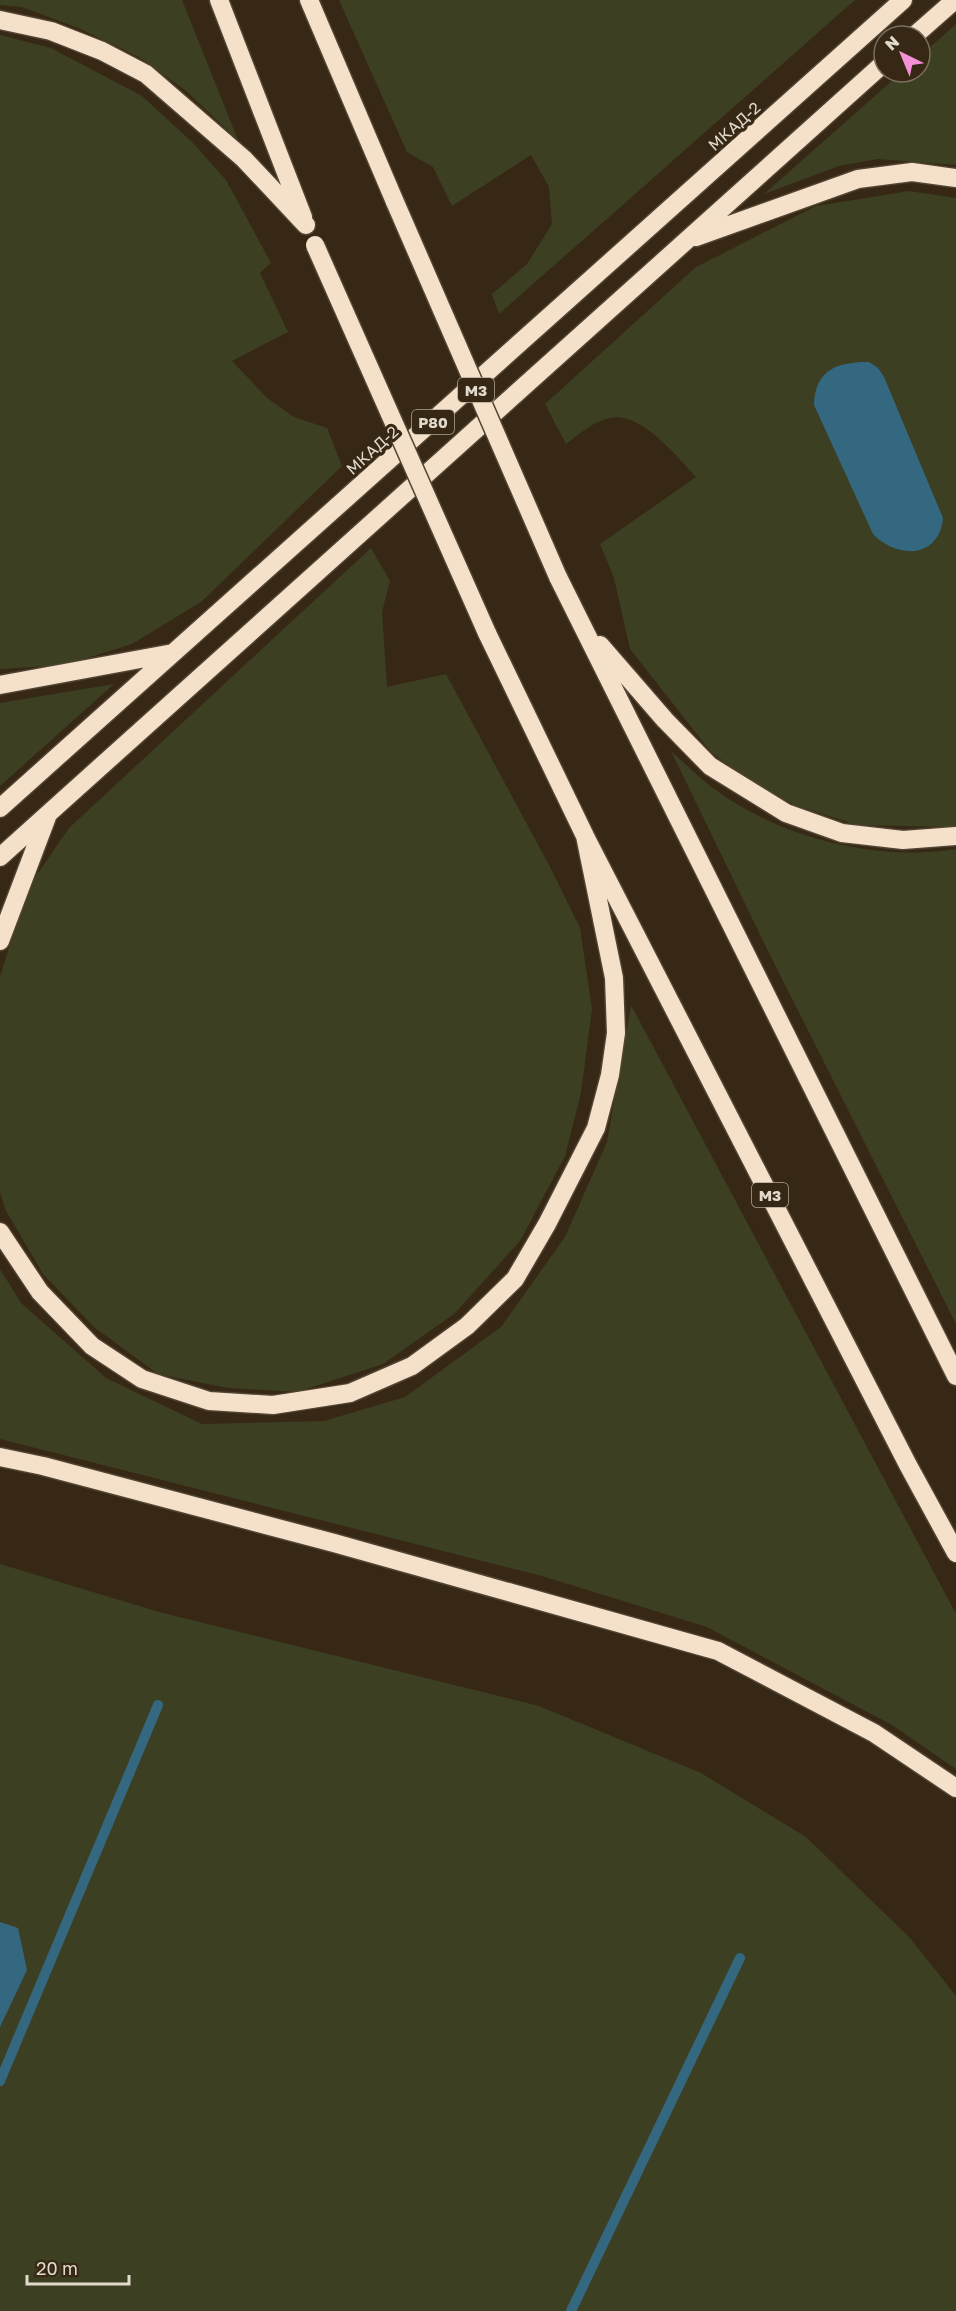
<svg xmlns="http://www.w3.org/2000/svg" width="956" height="2311" font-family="'Golos Text',sans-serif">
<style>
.green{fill:#3d3f22}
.water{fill:#346880}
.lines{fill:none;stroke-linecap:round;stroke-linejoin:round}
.stream{stroke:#346880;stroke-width:10}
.highway-casing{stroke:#524433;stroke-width:21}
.highway{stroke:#f5e0ca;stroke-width:18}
.highway-bridge-casing{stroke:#524433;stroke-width:21;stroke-linecap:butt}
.highway-bridge{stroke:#f5e0ca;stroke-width:18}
.labels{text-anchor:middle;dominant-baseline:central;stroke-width:6;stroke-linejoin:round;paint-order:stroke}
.shield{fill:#362815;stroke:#afa596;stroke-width:1.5}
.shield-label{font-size:15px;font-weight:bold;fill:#e3dace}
.street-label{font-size:16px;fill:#e3dace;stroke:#362815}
</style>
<rect width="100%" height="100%" fill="#362815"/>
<path class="green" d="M0 0H182L238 140 185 90 139 57 78 28 22 7 0 5Z
M339 0H855L499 314 492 294 527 264 552 224 549 187 531 155 452 206 433 167 407 152Z
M956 24V165L878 159 839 166 764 194 902 72H920V56Z
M0 35 51 48 142 96 192 142 226 180 271 263 260 273 288 332 232 361 267 398 294 417 327 428 342 466 201 602 132 644 65 665 0 669Z
M909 191 956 198V827L857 825 795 805 749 781 711 752 630 649 614 578 600 544 696 477C677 457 641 411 610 418 593 422 580 433 566 444L545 404 696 267 816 206Z
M371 548 390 581 382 612 387 687 446 674 550 867 580 928 592 1009 581 1093 565 1156 520 1241 454 1314 383 1364 297 1392 228 1388 158 1374 94 1327 43 1274 5 1209 0 1192V977L14 931 36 876 69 828Z
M114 684 0 786V703Z
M671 751C687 765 702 781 720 793 783 838 879 862 956 849V1324L767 949Z
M631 1005 956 1614V1769L892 1725 707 1627 542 1576 0 1439V1269L21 1303 106 1378 202 1424 324 1421 405 1397 501 1327 565 1237 607 1142Z
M0 1564 159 1612 539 1706 701 1773 806 1837 910 1938 956 1996V2311H0Z"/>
<path class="water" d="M869 362 878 368 884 377 943 518C939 559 897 559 873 534L814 405C815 369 838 362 869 362Z
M0 1922 18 1928 27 1970 0 2027Z"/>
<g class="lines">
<path class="stream" d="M0 2081 158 1705
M571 2311 740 1958"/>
<g class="highway-casing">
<path id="highway" d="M219 0 303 217
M309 0 395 202
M0 20 51 31 102 51 146 74 244 159 306 225
M914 36 955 0
M696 237 858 179 912 172 956 178
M558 577 956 1376
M487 633 585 836 908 1465 956 1553
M600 645 665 720 710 766 786 813 842 833 903 840 956 836
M0 685 173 653
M0 808 903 0
M0 857 884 63
M0 941 47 817
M0 1232 40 1292 92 1346 142 1379 209 1401 273 1405 350 1393 412 1366 467 1326 515 1279 547 1224 596 1128 610 1075 616 1033 614 978 585 836
M0 1457 43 1466 334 1543 718 1651 874 1733 956 1788"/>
</g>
<use href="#highway" class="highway"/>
<g class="highway-bridge-casing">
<path id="highway-bridge" d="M395 202 558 577
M315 245 487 633"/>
</g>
<use href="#highway-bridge" class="highway-bridge"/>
</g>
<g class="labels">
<g class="shield">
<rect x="458" y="378" width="36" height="24" rx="4.5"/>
<rect x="412" y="410" width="42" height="24" rx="4.5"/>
<rect x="752" y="1183" width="36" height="24" rx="4.5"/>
</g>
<g class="shield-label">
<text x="476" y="390">М3</text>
<text x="433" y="422">Р80</text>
<text x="770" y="1195">М3</text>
</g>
<g class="street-label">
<text transform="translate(734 126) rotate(-42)">МКАД-2</text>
<text transform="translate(372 450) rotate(-42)">МКАД-2</text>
</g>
</g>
<g transform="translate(902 54) rotate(317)"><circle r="28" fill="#362815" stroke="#7b6f5f" stroke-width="1.5"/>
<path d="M0-4.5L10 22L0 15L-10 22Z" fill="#f391d6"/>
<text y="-9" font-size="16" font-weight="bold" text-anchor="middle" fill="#e3dace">N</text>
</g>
<path d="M27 2275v9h102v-9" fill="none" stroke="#e3dace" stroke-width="3"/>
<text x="36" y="2275" font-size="18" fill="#e3dace" stroke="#362815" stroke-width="4.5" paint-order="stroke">20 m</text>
</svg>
